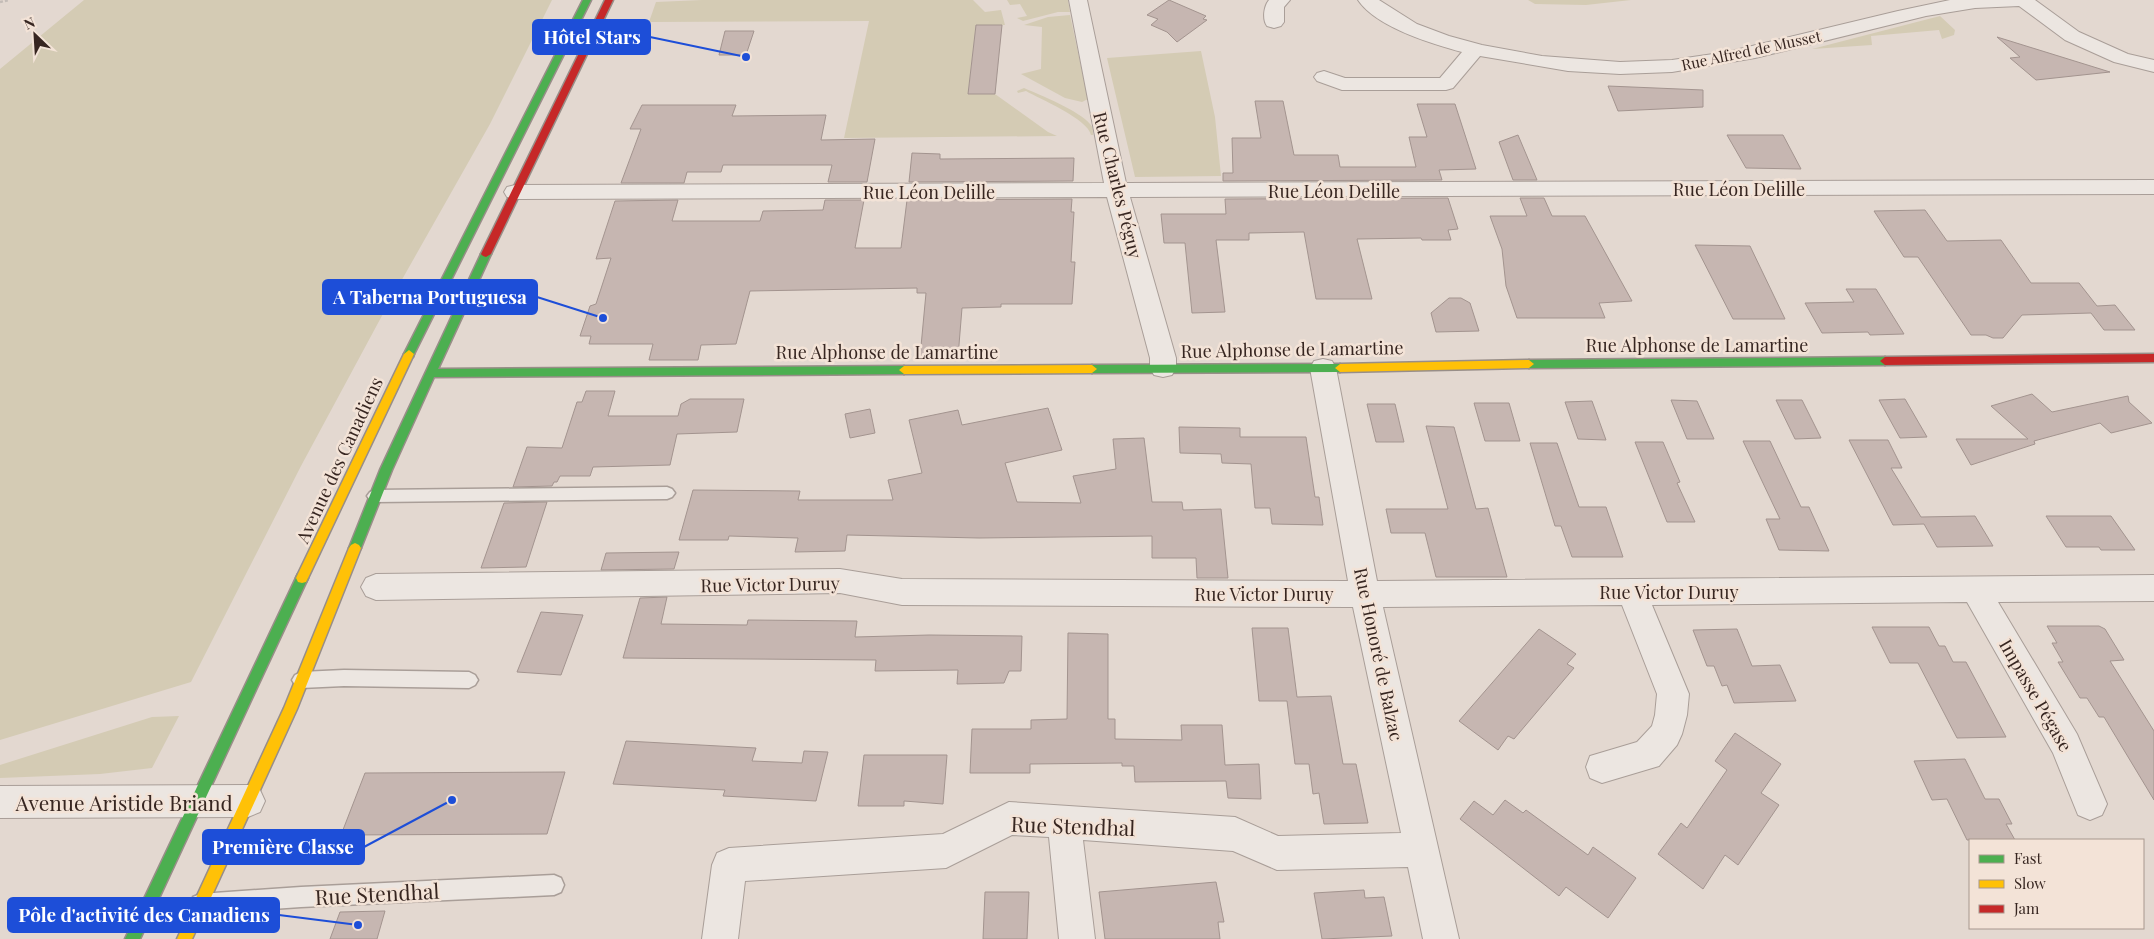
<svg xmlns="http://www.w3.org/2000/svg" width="2154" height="939" font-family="'Playfair Display',serif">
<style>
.green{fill:#d4cbb4}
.building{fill:#c6b6b1;stroke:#a3948f}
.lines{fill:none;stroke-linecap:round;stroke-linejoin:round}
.lane-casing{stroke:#a99e98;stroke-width:3}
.street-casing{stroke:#a99e98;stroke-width:2}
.fast-casing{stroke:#988e88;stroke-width:3}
.slow-casing{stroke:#988e88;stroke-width:3}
.jam-casing{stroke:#988e88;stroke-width:3}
.path{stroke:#c4bcb7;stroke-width:2.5;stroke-dasharray:3 2;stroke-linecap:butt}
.lane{fill:#ece6e1;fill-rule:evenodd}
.street{fill:#ece6e1;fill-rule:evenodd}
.fast{fill:#4caf50;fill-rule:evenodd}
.slow{fill:#ffc107;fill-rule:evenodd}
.jam{fill:#c62828;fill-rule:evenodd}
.labels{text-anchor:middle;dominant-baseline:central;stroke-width:5;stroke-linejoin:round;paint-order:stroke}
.far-street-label{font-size:15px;fill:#372621;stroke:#f3e3d7}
.street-label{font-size:18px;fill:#372621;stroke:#f3e3d7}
.near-street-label{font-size:21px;fill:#372621;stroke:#f3e3d7}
.leader{fill:none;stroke:#1d4ed8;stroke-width:2}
.callout-dot{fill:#1d4ed8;stroke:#f3e3d7;stroke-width:2}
.callout{fill:#1d4ed8;stroke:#1d4ed8;stroke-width:2}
.callout-label{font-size:19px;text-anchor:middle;font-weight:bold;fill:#fff}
</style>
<rect width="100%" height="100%" fill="#e3d8d0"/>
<path class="green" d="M84 0H552L490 124 391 299 301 466 191 682 0 740V69Z
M702 0H973L985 12 1001 10 1005 25H976L968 93 995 94 1048 132 1057 136 844 138 869 21 649 22 656 2Z
M1007 0H1068L1070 12H1058L1023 21 1017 18 1027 16 1020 4 1010 5Z
M1528 0H1631L1586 5 1535 4Z
M1070 15 1088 99 1082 102 1065 98 1021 74 1041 69 1042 27 1024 25 1048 17Z
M1940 16 1955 30 1954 35 1942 39 1939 30 1871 36 1872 45 1812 49Z
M1201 51 1215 117 1221 176 1135 177 1107 58Z
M1024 88C1040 95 1080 111 1090 124 1093 127 1093 130 1093 135H1091C1088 119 1040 99 1026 91L1018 93 1017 91Z
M179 716 152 768 100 774 0 778V765L152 717Z"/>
<path class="building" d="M1169 0 1206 16 1203 19 1207 20 1177 42 1167 32 1151 25 1158 19 1147 15Z
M976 25H1002L995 94H968Z
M725 31H754L746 55H719Z
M1997 37 2110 72 2036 80 2010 58 2020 57Z
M1608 86 1703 90V107L1618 111Z
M1255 101H1283L1294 155H1338L1340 167H1416L1409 137H1427L1417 104H1455L1476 169 1439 170 1442 180 1223 181V173H1233L1232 138H1261Z
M642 105H736L732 116 826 115 821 140 875 139 867 182H828L832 165H723L721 172H687L684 183H621L641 129H630Z
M1518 135 1537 180H1513L1499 142Z
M1727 135H1783L1801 169 1746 168Z
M912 153 940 154V159L1074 158 1073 181 909 182Z
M1448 198 1458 229 1448 230 1451 240H1422L1421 238 1357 239 1372 299H1316L1304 232 1249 233V240H1216L1225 312 1192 313 1185 243H1164L1161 214H1226L1225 199Z
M1520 198H1544L1552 216H1585L1632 301 1599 303 1605 318H1517L1506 286 1502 249 1490 216H1527Z
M1072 199 1071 212H1074L1071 262H1075L1072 304H1001V307L962 308 958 357H920L926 293H917V288L750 291 736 344 701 345 698 360H649L653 344H589L591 336H580L590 306 596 304 611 258 596 259 615 201 678 200 672 221H760L763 211 823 210 825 200H864L855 248H901L907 200Z
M1925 210 1947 241 2001 240 2031 283H2079L2097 306 2115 305 2135 330H2104L2091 313 2022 315 2003 338H1993L1986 335H1971L1918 257H1904L1874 211Z
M1695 245 1750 246 1785 319H1733Z
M1846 289H1876L1904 334 1870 335 1868 332 1822 333 1805 303 1854 302Z
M1449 298H1461L1470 303 1479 331 1436 332 1431 313Z
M586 391H615L608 416H678L681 404 690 399H744L737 432 677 434 670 465 593 467 590 476H560L557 482H554L552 486 513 487 527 447 562 448 577 402H582Z
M2032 394 2052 412 2128 396 2129 402 2152 423 2111 433 2100 423 2034 441 2035 444 1971 465 1956 439H2028L1991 406Z
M1905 399 1927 437 1900 438 1879 400Z
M1671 400 1697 401 1714 439H1687Z
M1776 400H1802L1821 438 1795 439Z
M1592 401 1606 440 1578 439 1565 402Z
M1474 403H1509L1520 441H1485Z
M1367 404H1395L1404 442H1376Z
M1048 408 1062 450 1005 463 1017 502 1081 503 1073 476 1116 469 1113 439 1144 438 1152 502H1182L1183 510 1221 509 1228 578H1197L1196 558H1152V536L979 538 847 535 845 551 795 552 798 538 729 536 728 540H679L693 490 800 491 798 500H893L888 480 922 473 909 420 958 410 962 425Z
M870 409 875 433 850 438 845 414Z
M1426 426 1454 427 1476 509 1488 508 1507 577H1436L1425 533H1391L1386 509H1448Z
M1179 427 1240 428V437H1306L1315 497H1319L1323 525 1272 524 1270 508H1255L1251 464 1222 463 1221 454 1180 453Z
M1849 440H1888L1902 468H1891L1921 517 1975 516 1993 546 1937 547 1924 524 1893 525Z
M1743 441H1770L1801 507H1809L1829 551 1779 550 1766 519H1780Z
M1635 442H1663L1680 482 1677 483 1695 522H1667Z
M1530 443H1557L1579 507H1606L1623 557H1572L1561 526H1555Z
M547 502 526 567 481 568 504 503Z
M2046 516H2111L2135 550H2101L2099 547H2066Z
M679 552 674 569 601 570 606 553Z
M667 597 661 624 747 625 748 620 857 621 855 637 929 635 1022 636 1021 671H1009L1004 683 957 684 958 670 875 671 876 660 623 658 640 598Z
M541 612 583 615 561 675 517 672Z
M2047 626H2099L2105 629 2124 660 2110 661 2154 731V800L2104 717H2099L2087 698H2080L2058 662H2063L2052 643H2057Z
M1872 627H1929L1939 646H1945L1953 662H1966L2006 737 1957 738 1918 663H1890Z
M1252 628H1288L1297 697 1331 696 1343 764H1356L1368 823 1324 824 1319 793 1313 794 1309 764H1295L1287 701H1259Z
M1539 629 1576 654 1567 664 1574 668 1514 739 1508 736 1498 750 1459 721Z
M1737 629 1752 666 1780 665 1796 701 1734 703 1727 685 1722 686 1714 666H1707L1693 630Z
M1068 633 1108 634V719H1115V739L1182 740 1181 725H1222L1225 765 1259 764 1261 799 1228 798 1226 781 1135 782 1134 766H1122V763L1030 764V773H970L972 729H1031V720L1067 719Z
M1735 733 1781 764 1761 793 1779 805 1738 865 1725 855 1703 889 1658 854 1681 823 1687 828 1727 770 1715 761Z
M626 741 756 748 752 761 802 763 804 751 828 752 816 801 723 796 725 790 613 784Z
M864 755H947L943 804 904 801V806H858Z
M1965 759 1985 799H1999L2012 824H2006L2015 840H1967L1947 799 1932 800 1914 761Z
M565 772 547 834 341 835 365 773Z
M1505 800 1523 813 1526 810 1588 855 1593 847 1636 878 1608 918 1566 887 1559 896 1460 819 1474 801 1493 815Z
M1216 882 1224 922H1218L1220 939H1105L1099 892Z
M1364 890 1365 898 1384 897 1392 936 1322 939 1314 893Z
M985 892H1029L1027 939H983Z
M385 911 377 939H330L340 912Z"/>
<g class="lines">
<g class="lane-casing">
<path id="lane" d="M667 487 672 489 675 493 672 497 667 499 375 502 370 500 367 496 370 492 375 490Z
M344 670 469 672 475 675 478 680 475 685 469 688 344 686 301 688 295 685 292 680 295 675 301 672Z
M554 875 561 878 564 885 561 892 554 895 301 907 200 914 193 911 190 904 193 897 200 894 301 887Z"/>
</g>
<g class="street-casing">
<path id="street" d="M1069 0H1087L1126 183 2154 180V194L1130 197 1176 358V368L1172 375 1163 377 1154 375 1150 368V358L1107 197 515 199 507 197 504 192 507 187 515 185 1104 183Z
M1269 0H1290L1284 7V22L1281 26 1274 28 1267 26C1262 19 1264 6 1269 0Z
M1358 0H1379L1417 24 1449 36 1482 45 1542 56 1620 62 1672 60 1727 52 1898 11 1950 0H2035L2079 32 2128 54 2154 60V72L2114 62 2065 40 2019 6 1975 8 1926 16 1755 58 1672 72 1620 74 1568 71 1480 56 1453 88 1446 90H1342L1317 81 1314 77 1317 73 1324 71 1345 78H1440L1462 52C1432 44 1376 27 1358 0Z
M1323 359 1332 361 1336 368 1377 581 2154 575V601L1998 602 2077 734 2107 804 2102 815 2090 820 2078 815 2053 753 1967 602 1652 605 1689 694 1687 715 1682 734 1677 745 1659 766 1602 783 1590 778 1586 767 1590 756 1637 742 1652 726 1655 715 1657 694 1622 605 1383 607 1459 939H1423L1408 867 1277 870 1233 851 1083 840 1095 939H1059L1049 837 1012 835 946 868 745 881 738 939H702L712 865 717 853 729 848 943 834 1009 802 1235 817 1278 836 1401 833 1353 607 902 605 840 593 376 600 366 596 361 587 366 578 376 574 840 569 902 579 1348 581 1310 368 1314 361Z
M248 785 260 790 265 801 260 812 248 817 0 818V786Z"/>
</g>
<g class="fast-casing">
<path id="fast" d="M583 0H591L414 354 413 357H405L404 354Z
M486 251 491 254 438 369 904 366 909 370 904 374 434 377 392 470 361 548 359 551 355 553 351 551 349 548 380 470 481 254Z
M1885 357 1890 361 1885 365 1529 368 1524 364 1529 360Z
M1340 364 1345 368 1340 372 1092 373 1087 369 1092 365Z
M302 573 306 574 308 578 140 939H125L296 578 298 574Z"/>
</g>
<g class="slow-casing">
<path id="slow" d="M409 350 414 354 308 578 306 582 302 583 298 582 296 578 404 354Z
M1529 360 1534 364 1529 368 1340 372 1335 368 1340 364Z
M1092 365 1097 369 1092 373 904 374 899 370 904 366Z
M355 543 359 545 361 548 297 709 192 939H177L284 708 349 548 351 545Z"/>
</g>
<g class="jam-casing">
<path id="jam" d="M605 0H613L491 254 486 257 483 256 481 254Z
M2154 354V362L1885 365 1880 361 1885 357Z"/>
</g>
<path class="path" d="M0 2 9 0"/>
<use href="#lane" class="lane"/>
<use href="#street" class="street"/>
<use href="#fast" class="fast"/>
<use href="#slow" class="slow"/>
<use href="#jam" class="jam"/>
</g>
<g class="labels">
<g class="far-street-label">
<text transform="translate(1751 50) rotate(-12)">Rue Alfred de Musset</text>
</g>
<g class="street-label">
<text transform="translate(1118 185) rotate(76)">Rue Charles Péguy</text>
<text x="1739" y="189">Rue Léon Delille</text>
<text x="1334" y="191">Rue Léon Delille</text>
<text x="929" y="192">Rue Léon Delille</text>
<text x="1697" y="345">Rue Alphonse de Lamartine</text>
<text transform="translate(1292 349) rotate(-1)">Rue Alphonse de Lamartine</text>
<text x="887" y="352">Rue Alphonse de Lamartine</text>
<text transform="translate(339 460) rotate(-65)">Avenue des Canadiens</text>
<text transform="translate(770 584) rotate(-1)">Rue Victor Duruy</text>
<text x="1669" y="592">Rue Victor Duruy</text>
<text x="1264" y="594">Rue Victor Duruy</text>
<text transform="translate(1379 654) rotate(78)">Rue Honoré de Balzac</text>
<text transform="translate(2036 695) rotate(60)">Impasse Pégase</text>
</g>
<g class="near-street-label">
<text x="124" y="802">Avenue Aristide Briand</text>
<text transform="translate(1073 825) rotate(2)">Rue Stendhal</text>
<text transform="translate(377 893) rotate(-3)">Rue Stendhal</text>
</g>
</g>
<path class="leader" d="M746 57L650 37M603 318L537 297M452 800L364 847M358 925L279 915"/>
<g class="callout-dot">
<circle cx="746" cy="57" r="5"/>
<circle cx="603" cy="318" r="5"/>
<circle cx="452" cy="800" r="5"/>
<circle cx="358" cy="925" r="5"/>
</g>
<g class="callout">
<rect x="533" y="20" width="117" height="34" rx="5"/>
<rect x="323" y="280" width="214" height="34" rx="5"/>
<rect x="203" y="830" width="161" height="34" rx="5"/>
<rect x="8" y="898" width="271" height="34" rx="5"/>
</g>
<g class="callout-label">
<text x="592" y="44">Hôtel Stars</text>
<text x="430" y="304">A Taberna Portuguesa</text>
<text x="283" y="854">Première Classe</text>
<text x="144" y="922">Pôle d'activité des Canadiens</text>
</g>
<rect x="1969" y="839" width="175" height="90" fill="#f3e3d7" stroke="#a8978e"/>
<rect x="1979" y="855" width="25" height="8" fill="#4caf50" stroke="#a8978e"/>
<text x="2014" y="864" font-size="15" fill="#372621">Fast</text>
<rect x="1979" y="880" width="25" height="8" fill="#ffc107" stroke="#a8978e"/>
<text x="2014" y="889" font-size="15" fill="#372621">Slow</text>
<rect x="1979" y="905" width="25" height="8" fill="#c62828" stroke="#a8978e"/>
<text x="2014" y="914" font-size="15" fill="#372621">Jam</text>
<g transform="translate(35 35) rotate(335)" stroke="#f3e3d7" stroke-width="4" paint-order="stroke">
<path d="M0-4L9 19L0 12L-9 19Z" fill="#372621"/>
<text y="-8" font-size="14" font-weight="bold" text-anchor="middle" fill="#372621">N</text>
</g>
</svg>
